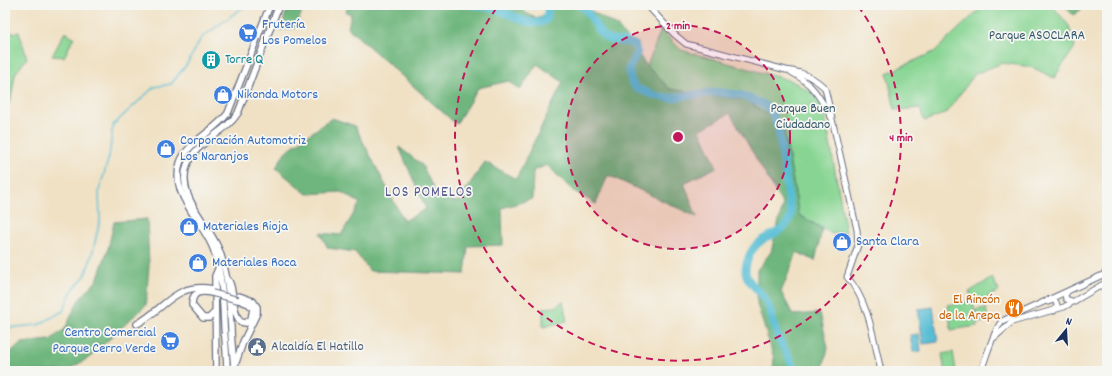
<svg xmlns="http://www.w3.org/2000/svg" width="1112" height="376" font-family="Dekko,sans-serif">
<style>
.green{fill:#88d593;stroke:#528278}
.forest{fill:#6eb67d;stroke:#44726e}
.water{fill:#56bdd4;stroke:#387699}
.lines{fill:none;stroke-linecap:round;stroke-linejoin:round}
.stream{stroke:#56bdd4;stroke-width:1.5}
.river{stroke:#56bdd4;stroke-width:8}
.tertiary-casing{stroke:#666d82;stroke-width:7}
.secondary-casing{stroke:#666d82;stroke-width:8}
.tertiary{stroke:#fff;stroke-width:5}
.secondary{stroke:#fff;stroke-width:5.5}
.secondary-bridge-casing{stroke:#666d82;stroke-width:8;stroke-linecap:butt}
.secondary-bridge{stroke:#fff;stroke-width:5.5}
.ring{fill:none;stroke:#c2185b;stroke-width:2;stroke-dasharray:7 5}
.labels{text-anchor:middle;dominant-baseline:central;stroke-width:3.5;stroke-linejoin:round;paint-order:stroke}
.shop-label{font-size:14px;fill:#366cbe;stroke:#f6f6f2;text-anchor:start}
.park-label{font-size:14px;fill:#36586b;stroke:#f6f6f2}
.culture-label{font-size:14px;fill:#0d838f;stroke:#f6f6f2;text-anchor:start}
.food-label{font-size:14px;fill:#c56008;stroke:#f6f6f2;text-anchor:end}
.service-label{font-size:14px;fill:#4e5e75;stroke:#f6f6f2;text-anchor:start}
.neighbourhood-label{font-size:15px;letter-spacing:1px;fill:#57588c;stroke:#f6f6f2}
.centre{fill:#c2185b;stroke:#f6f6f2;stroke-width:2}
.ring-label{font-size:12px;text-anchor:middle;font-weight:bold;fill:#c2185b;stroke:#f6f6f2;stroke-width:3.5;stroke-linejoin:round;paint-order:stroke}
</style>
<rect width="100%" height="100%" fill="#f6f6f2"/>
<filter id="ink" filterUnits="userSpaceOnUse"><feTurbulence type="fractalNoise" baseFrequency=".025" numOctaves="2"/><feDisplacementMap in="SourceGraphic" scale="8" xChannelSelector="R" yChannelSelector="G"/><feConvolveMatrix kernelMatrix="1 2 1 2 8 2 1 2 1" color-interpolation-filters="sRGB"/></filter>
<filter id="wash" filterUnits="userSpaceOnUse"><feTurbulence type="fractalNoise" baseFrequency=".012" numOctaves="4" result="noise"/><feDisplacementMap in="SourceGraphic" scale="16" xChannelSelector="R" yChannelSelector="G"/><feGaussianBlur stdDeviation="0.9" result="paint"/><feColorMatrix in="noise" values="0 0 0 0 0 0 0 0 0 0 0 0 0 0 0 0 0 1.4 0 .05"/><feComposite in="paint" operator="in"/></filter>
<g filter="url(#wash)">
<rect width="100%" height="100%" fill="#f0e1c4"/>
<path class="green" d="M984 5H1052L1069 26 1075 47 1054 78 1032 67 1002 63 975 74 945 114 924 121 920 108 895 110 887 73 934 52Z
M661 30 681 50 792 81 814 94 824 109 846 232 832 234 799 215 783 125 670 89 647 66Z
M19 32 27 58 15 74 11 99 5 111V34Z
M65 32 74 37 64 57 52 56Z
M992 278 999 291 976 304 969 292Z
M563 301 567 321 543 327V308L556 307Z
M973 301 977 326 951 330 948 305Z
M986 308 988 321 978 323 976 310Z
M953 352 956 371H945L942 354Z"/>
<path class="forest" d="M289 5H305L295 28 280 30Z
M348 5H520L524 12 537 19 557 5H582L619 28 647 66 670 89 746 100 783 125 799 215 822 229 815 261 797 252 781 292 793 315 820 313 828 348 822 371H773L774 358 757 304V270L771 252 783 205 730 113 700 130 717 167 684 183 697 217 608 175 596 204 572 190 547 165 533 171 532 199 502 208 503 245 468 246 465 274 370 271 355 252 328 248 320 233 341 235 360 203 341 192 307 194 276 168 285 152 332 118 355 126 404 221 426 209 399 147 422 165 437 196 457 202 485 162 516 179 563 82 537 64 520 90 509 81 478 88 456 124 348 28 351 14 346 12Z
M1063 5H1088L1073 15Z
M147 219 149 265 146 305 90 357 66 371H5V357L21 343 50 340 65 329 78 301 97 280 108 249 114 222Z"/>
<path class="water" d="M933 307 938 342 923 344 918 309Z
M919 334 921 351 913 352 910 335Z"/>
<g class="lines">
<path class="stream" d="M5 328 38 325 63 311 71 292 85 276 92 255 100 220 99 191 109 157 113 125 154 87 171 84 187 64 201 38 246 5"/>
<path class="river" d="M473 5C482 6 490 8 498 10 513 14 531 29 546 20L549 5
M580 5C592 13 594 28 605 37 613 44 625 39 635 45L637 53 629 68 631 81 636 88 656 96 670 98 717 92 741 95 763 104 771 111 778 127 791 215C785 238 759 232 749 256 747 262 744 268 746 274 748 283 759 290 764 298 772 308 772 323 777 335 782 348 791 357 794 371"/>
</g>
</g>
<g filter="url(#ink)">
<g class="lines">
<g class="tertiary-casing">
<path id="tertiary" d="M647 5 674 34 686 44 786 70C803 72 813 77 825 88L857 230 858 245 847 277C869 301 874 341 881 371
M791 72C813 84 819 96 831 117
M1068 291 1065 295 1066 299 1075 302
M1048 302 1053 300 1056 302 1057 305 1054 311
M994 338 1012 322 1064 307 1107 282
M981 371C986 358 994 329 1002 321L1107 273"/>
</g>
<g class="secondary-casing">
<path id="secondary" d="M229 281C235 293 232 314 241 322L246 323 251 319 253 309 249 304 241 301
M212 293C201 291 192 291 192 305L203 318H209L215 312
M137 324C166 308 175 282 213 289
M235 365 243 342 257 313V307L253 301 239 296
M216 371 215 276 218 269
M227 371C227 356 225 341 224 325 223 299 222 273 213 248 202 220 170 196 180 163 187 142 215 131 228 113L270 5
M234 371C234 357 231 343 231 328 229 301 229 276 219 250 208 222 176 197 187 165 196 141 225 134 238 113L279 5"/>
</g>
<use href="#tertiary" class="tertiary"/>
<use href="#secondary" class="secondary"/>
<g class="secondary-bridge-casing">
<path id="secondary-bridge" d="M212 293 238 300"/>
</g>
<use href="#secondary-bridge" class="secondary-bridge"/>
</g>
</g>
<circle cx="678" cy="137" r="112" fill="#c2185b" fill-opacity=".12"/>
<g class="ring">
<circle cx="678" cy="137" r="112"/>
<path d="M858 6A223 223 0 1 1 498 6"/>
</g>
<defs>
<g id="supermarket-disc" transform="scale(1)"><circle r="9.5" fill="#3f7fe0" stroke="#f6f6f2"/><path d="M-6-5.5h2.5l.6 2H6L4.5 2H-2.5L-4.4-4H-6ZM-1.5 3.2a1.3 1.3 0 1 0 .1 0ZM3 3.2a1.3 1.3 0 1 0 .1 0Z" fill="#fff"/></g>
<g id="building-disc" transform="scale(1)"><circle r="9.5" fill="#0f9aa8" stroke="#f6f6f2"/><path d="M-4-6H4V6H1V3H-1V6H-4ZM-2.5-4.3h1.7v1.8h-1.7ZM.8-4.3h1.7v1.8H.8ZM-2.5-1h1.7V.8h-1.7ZM.8-1h1.7V.8H.8Z" fill="#fff"/></g>
<g id="shop-disc" transform="scale(1)"><circle r="9.5" fill="#3f7fe0" stroke="#f6f6f2"/><path d="M-5-2.5h2.3a2.7 3.5 0 0 1 5.4 0H5L5.5 6h-11ZM-1.5-2.5h3a1.5 2.3 0 0 0-3 0Z" fill="#fff"/></g>
<g id="restaurant-disc" transform="scale(1)"><circle r="9.5" fill="#e8710a" stroke="#f6f6f2"/><path d="M-5-6h1v4h1v-4h1v4h1v-4h1v5L-1.5 .5V6h-2V.5L-5-1ZM5-6V6H3V1.5H1.5Q1.5-4 5-6Z" fill="#fff"/></g>
<g id="civic-disc" transform="scale(1)"><circle r="9.5" fill="#5c6f8a" stroke="#f6f6f2"/><path d="M-.6-6.5H3V-4.5H.6V-3L4-1V1h2V6H-6V1h2V-1L-.6-3ZM-1.2 2.5V6h2.4V2.5Z" fill="#fff"/></g>
</defs>
<g fill-rule="evenodd">
<use href="#supermarket-disc" x="248" y="33"/>
<use href="#building-disc" x="211" y="60"/>
<use href="#shop-disc" x="223" y="95"/>
<use href="#shop-disc" x="166" y="149"/>
<use href="#shop-disc" x="189" y="227"/>
<use href="#shop-disc" x="842" y="242"/>
<use href="#shop-disc" x="198" y="263"/>
<use href="#restaurant-disc" x="1014" y="308"/>
<use href="#supermarket-disc" x="170" y="341"/>
<use href="#civic-disc" x="257" y="347"/>
</g>
<g class="labels">
<g class="shop-label">
<text x="262" y="25">Frutería<tspan x="262" dy="16">Los Pomelos</tspan></text>
<text x="237" y="95">Nikonda Motors</text>
<text x="180" y="141">Corporación Automotriz<tspan x="180" dy="16">Los Naranjos</tspan></text>
<text x="203" y="227">Materiales Rioja</text>
<text x="856" y="242">Santa Clara</text>
<text x="212" y="263">Materiales Roca</text>
<text x="156" y="333" text-anchor="end">Centro Comercial<tspan x="156" dy="16">Parque Cerro Verde</tspan></text>
</g>
<g class="park-label">
<text x="1037" y="36">Parque ASOCLARA</text>
<text x="803" y="109">Parque Buen<tspan x="803" dy="16">Ciudadano</tspan></text>
</g>
<g class="culture-label">
<text x="225" y="60">Torre Q</text>
</g>
<g class="food-label">
<text x="1000" y="300">El Rincón<tspan x="1000" dy="16">de la Arepa</tspan></text>
</g>
<g class="service-label">
<text x="271" y="347">Alcaldía El Hatillo</text>
</g>
<g class="neighbourhood-label">
<text x="429" y="193">LOS POMELOS</text>
</g>
</g>
<circle cx="678" cy="137" r="6" class="centre"/>
<g class="ring-label">
<text x="678" y="29">2 min</text>
<text x="901" y="141">4 min</text>
</g>
<rect width="1112" height="376" fill="none" stroke="#f6f6f2" stroke-width="20"/>
<g transform="translate(1066 330) rotate(18)" stroke="#f6f6f2" stroke-width="3" paint-order="stroke">
<path d="M0-3L7 15L0 10L-7 15Z" fill="#1b2f5e"/>
<text y="-6" font-size="11" font-weight="bold" text-anchor="middle" fill="#1b2f5e">N</text>
</g>
</svg>
